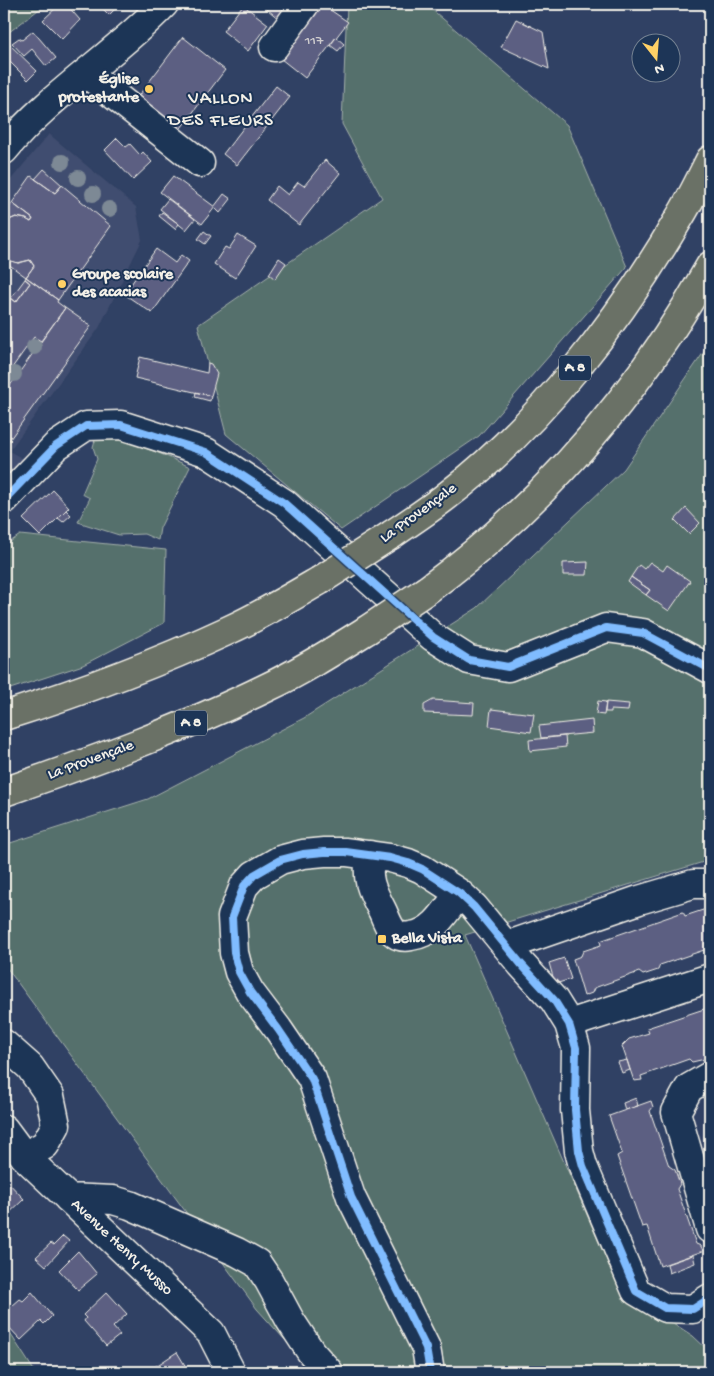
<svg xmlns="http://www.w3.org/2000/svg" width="714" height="1376" font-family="'Gochi Hand',sans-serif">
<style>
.built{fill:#414d6f}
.green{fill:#556f6c;stroke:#a4b0aa}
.building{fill:#5c5e82;stroke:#f4f1e8}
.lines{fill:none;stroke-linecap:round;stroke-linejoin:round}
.minor-casing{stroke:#f4f1e8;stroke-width:31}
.highway-casing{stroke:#f4f1e8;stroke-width:31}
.minor{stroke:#1d3557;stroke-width:28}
.highway{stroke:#6a7166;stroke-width:28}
.highway-bridge-casing{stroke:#f4f1e8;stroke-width:31;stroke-linecap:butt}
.highway-bridge{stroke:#6a7166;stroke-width:28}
.cycleway-casing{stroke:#1d3557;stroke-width:11}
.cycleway{stroke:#80bcff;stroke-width:8}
.tree{fill:#7d8995}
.poi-dot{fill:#ffd166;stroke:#1d3557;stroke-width:2}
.labels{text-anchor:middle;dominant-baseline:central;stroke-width:4;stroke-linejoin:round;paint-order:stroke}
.number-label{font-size:14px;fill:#ceccce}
.shield{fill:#1d3557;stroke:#b4b9bc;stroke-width:1}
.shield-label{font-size:15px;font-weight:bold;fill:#f4f1e8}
.poi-label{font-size:16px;font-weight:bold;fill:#f4f1e8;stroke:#1d3557;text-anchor:start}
.street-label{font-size:16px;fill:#f4f1e8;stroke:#1d3557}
.quarter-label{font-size:19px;letter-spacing:1px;fill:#f4f1e8;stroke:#1d3557}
</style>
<rect width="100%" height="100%" fill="#304164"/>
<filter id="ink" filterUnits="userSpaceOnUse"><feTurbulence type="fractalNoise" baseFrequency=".02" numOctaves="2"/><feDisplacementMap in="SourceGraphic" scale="10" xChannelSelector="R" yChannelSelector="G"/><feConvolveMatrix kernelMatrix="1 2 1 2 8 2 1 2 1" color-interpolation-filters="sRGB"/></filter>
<g filter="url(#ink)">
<path class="built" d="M49 134 136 207 142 240 99 328 9 451 25 460 4 479V188Z"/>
<path class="green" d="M4 4H46L4 36Z
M347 4 429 7 567 125 627 267 479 436 341 530 226 434 198 325 382 198 342 124Z
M710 343V860L465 935 619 1288 693 1336 710 1352V1372H314L257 1309 4 964V845L148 799 304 718 477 608 624 469Z
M111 438C140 445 163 454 190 467L160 528 158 540 144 534 119 535 78 522 90 498 82 494 97 459 93 447 95 440Z
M20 535 166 550 164 623 83 665 4 691V546Z
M4 1324 35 1372H4Z"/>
<path class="building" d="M60 4H66L80 20 62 39 43 20Z
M98 4H120L109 15Z
M261 4H291L280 20Z
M243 5 268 24 248 51 223 31Z
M323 5 348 22 305 78 281 59Z
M516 19 543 32 549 69 501 47Z
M33 31 56 58 46 66 32 49 24 56 12 43 19 38 22 40Z
M183 37 225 70 175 136 133 103Z
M336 37 344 44 338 51 330 45Z
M5 40 37 71 28 80 4 56V41Z
M276 86 290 97 237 165 223 154Z
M117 138 126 147 130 144 140 155 143 152 152 162 133 180 105 150Z
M325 160 340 173 299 225 267 200 277 186 288 195 298 182 304 186Z
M44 169 62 185 55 193 35 179Z
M31 176 55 193 62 185 111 226 58 300 26 277 34 266 30 260 18 263 4 259V222L16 217 26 219 31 222 33 219 12 203Z
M173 176 215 207 202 224 160 192Z
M224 194 231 199 220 213 214 207Z
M168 199 195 219 186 230 160 209Z
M12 203 33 219 31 222 26 219 16 217 4 222V215Z
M162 212 179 224 175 229 159 216Z
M204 231 211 236 205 244 198 239Z
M238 235 256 246 235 278 214 264 225 247 229 249Z
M156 249 175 263 181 255 189 261 152 313 124 294Z
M279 258 286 263 275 279 269 274Z
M4 259 18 263 30 260 34 266 26 277 4 261Z
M26 277 58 300 57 302 65 308 41 341 34 337 4 379V308L11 298 16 302 30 283 25 279Z
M25 279 30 283 16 302 11 298Z
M65 308 91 326 5 446 4 445V394Z
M140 357 207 373 208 363 211 364 217 374 211 396 135 378Z
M196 392 211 396 210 401 195 397Z
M53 490 69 507 40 536 23 519Z
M686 508 700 523 689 534 675 520Z
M66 510 71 515 63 522 58 518Z
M588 562 587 575H563V563Z
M650 562 663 571 667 565 690 581 669 611 646 595 650 590 631 577 639 565 644 569Z
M631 577 650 590 646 595 628 582Z
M433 700 474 703 473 715 424 713V705Z
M598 701 606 702 604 715 596 714Z
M606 702 629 704 628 711 611 710V712H605Z
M491 709 534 714 531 732 489 726Z
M592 720 593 733 541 738 539 726Z
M565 736 566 747 530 751 529 740Z
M703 910 708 913 710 912V948L660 965 658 970 643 975 639 972 594 988 592 993 584 996 573 959 581 956 583 951 601 945 600 941 683 912 685 916Z
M564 958 571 979 555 984 549 963Z
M710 1007V1053L707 1054 705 1059 692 1062 689 1059 641 1076 642 1080 634 1081 622 1046 629 1039 649 1033 647 1028Z
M627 1060 630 1070 622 1073 618 1062Z
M636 1098 638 1106 625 1110 623 1103Z
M651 1101 653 1107 650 1111 669 1166 675 1170 680 1184 677 1189 696 1244 701 1246 703 1251 660 1266 647 1226 642 1227 617 1156 622 1153 609 1116Z
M4 1178 24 1199 4 1218Z
M63 1236 69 1241 46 1266 36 1257 51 1243 54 1245Z
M78 1251 97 1274 78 1290 59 1270Z
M693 1255 695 1263 669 1273 667 1264Z
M32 1292 52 1316 44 1324 41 1321 21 1340 4 1322V1313L20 1299 23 1301Z
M107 1292 127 1314 113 1327 120 1335 106 1346 84 1321 86 1318 83 1315Z
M177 1352 189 1372H147Z"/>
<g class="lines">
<g class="minor-casing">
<path id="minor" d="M274 47 305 4
M86 73 200 163
M4 150C50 94 114 56 164 4
M4 500 56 446 86 426 121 425 206 452 284 503 433 637 469 660 508 667 606 628 643 633 710 669
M370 855C366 879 371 889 382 910 386 918 389 929 396 934 400 937 406 937 411 936 434 933 446 911 459 893
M506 946 639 900 693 884H710
M569 1024 710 978
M4 1044 30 1067 50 1096 56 1125 45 1145 24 1156
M710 1076 689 1088 676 1112 710 1229
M4 1129 24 1156 211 1333 231 1372
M68 1198 113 1200 130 1205 237 1252 257 1263 269 1281 290 1320 311 1352 329 1372
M430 1372 426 1348 351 1197 312 1079 278 1029 250 992 239 972 234 953 232 917 244 886 254 875 280 860 303 854 324 852H346L390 858 408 863 422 869 459 893 474 907 521 964 554 1000 569 1024 576 1048 575 1110 579 1151 583 1166 636 1291 665 1308 693 1309 710 1298"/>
</g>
<g class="highway-casing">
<path id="highway" d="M391 535C409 523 427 511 444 498 538 427 619 321 678 220 690 201 700 180 710 160
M427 590C544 504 639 392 710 266
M4 716C80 692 156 664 229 630 260 616 290 598 319 581
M4 792C93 761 183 729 268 687 302 671 335 650 367 630"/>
</g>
<use href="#minor" class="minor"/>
<use href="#highway" class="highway"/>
<g class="highway-bridge-casing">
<path id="highway-bridge" d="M319 581 391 535
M367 630 427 590"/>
</g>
<use href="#highway-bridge" class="highway-bridge"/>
<g class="cycleway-casing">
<path id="cycleway" d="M4 500 56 446 86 426 121 425 206 452 284 503 433 637 469 660 508 667 606 628 643 633 710 669
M430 1372 426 1348 351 1197 312 1079 278 1029 250 992 239 972 234 953 232 917 244 886 254 875 280 860 303 854 324 852H346L390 858 408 863 422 869 459 893 474 907 521 964 554 1000 569 1024 576 1048 575 1110 579 1151 583 1166 636 1291 665 1308 693 1309 710 1298"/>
</g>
<use href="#cycleway" class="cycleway"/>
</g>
<g class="tree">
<circle cx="62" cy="162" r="8"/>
<circle cx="78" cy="178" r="8"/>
<circle cx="93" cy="194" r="8"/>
<circle cx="109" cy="209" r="8"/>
<circle cx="34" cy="347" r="8"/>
<circle cx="14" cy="374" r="8"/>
</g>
</g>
<g class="poi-dot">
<circle cx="149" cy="89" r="5"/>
<circle cx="62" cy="284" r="5"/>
<rect x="377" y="934" width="10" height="10" rx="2.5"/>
</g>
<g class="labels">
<g class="number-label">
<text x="314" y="41">117</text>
</g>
<g class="shield">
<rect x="559" y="355.5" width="32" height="25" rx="4"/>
<rect x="175" y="710.5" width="32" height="25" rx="4"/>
</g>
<g class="shield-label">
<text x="575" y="368">A 8</text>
<text x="191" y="723">A 8</text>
</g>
<g class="poi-label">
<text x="139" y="80" text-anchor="end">Église<tspan x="139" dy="18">protestante</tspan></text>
<text x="72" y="275">Groupe scolaire<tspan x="72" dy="18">des acacias</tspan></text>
<text x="392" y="939">Bella Vista</text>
</g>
<g class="street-label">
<text transform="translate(419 514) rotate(-36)">La Provençale</text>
<text transform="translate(91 761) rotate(-20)">La Provençale</text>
<text transform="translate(121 1248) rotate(43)">Avenue Henry Musso</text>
</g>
<g class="quarter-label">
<text x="221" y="99">VALLON<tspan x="221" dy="22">DES FLEURS</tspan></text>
</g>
</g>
<rect width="714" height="1376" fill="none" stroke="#1d3557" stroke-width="20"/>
<rect x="10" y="10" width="694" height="1356" fill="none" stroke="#f4f1e8" stroke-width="2" filter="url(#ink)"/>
<g transform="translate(656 58) rotate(163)"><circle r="24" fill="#1d3557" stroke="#738091"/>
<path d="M0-4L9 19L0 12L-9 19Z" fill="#ffd166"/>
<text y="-8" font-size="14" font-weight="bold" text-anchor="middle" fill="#f4f1e8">N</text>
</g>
</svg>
